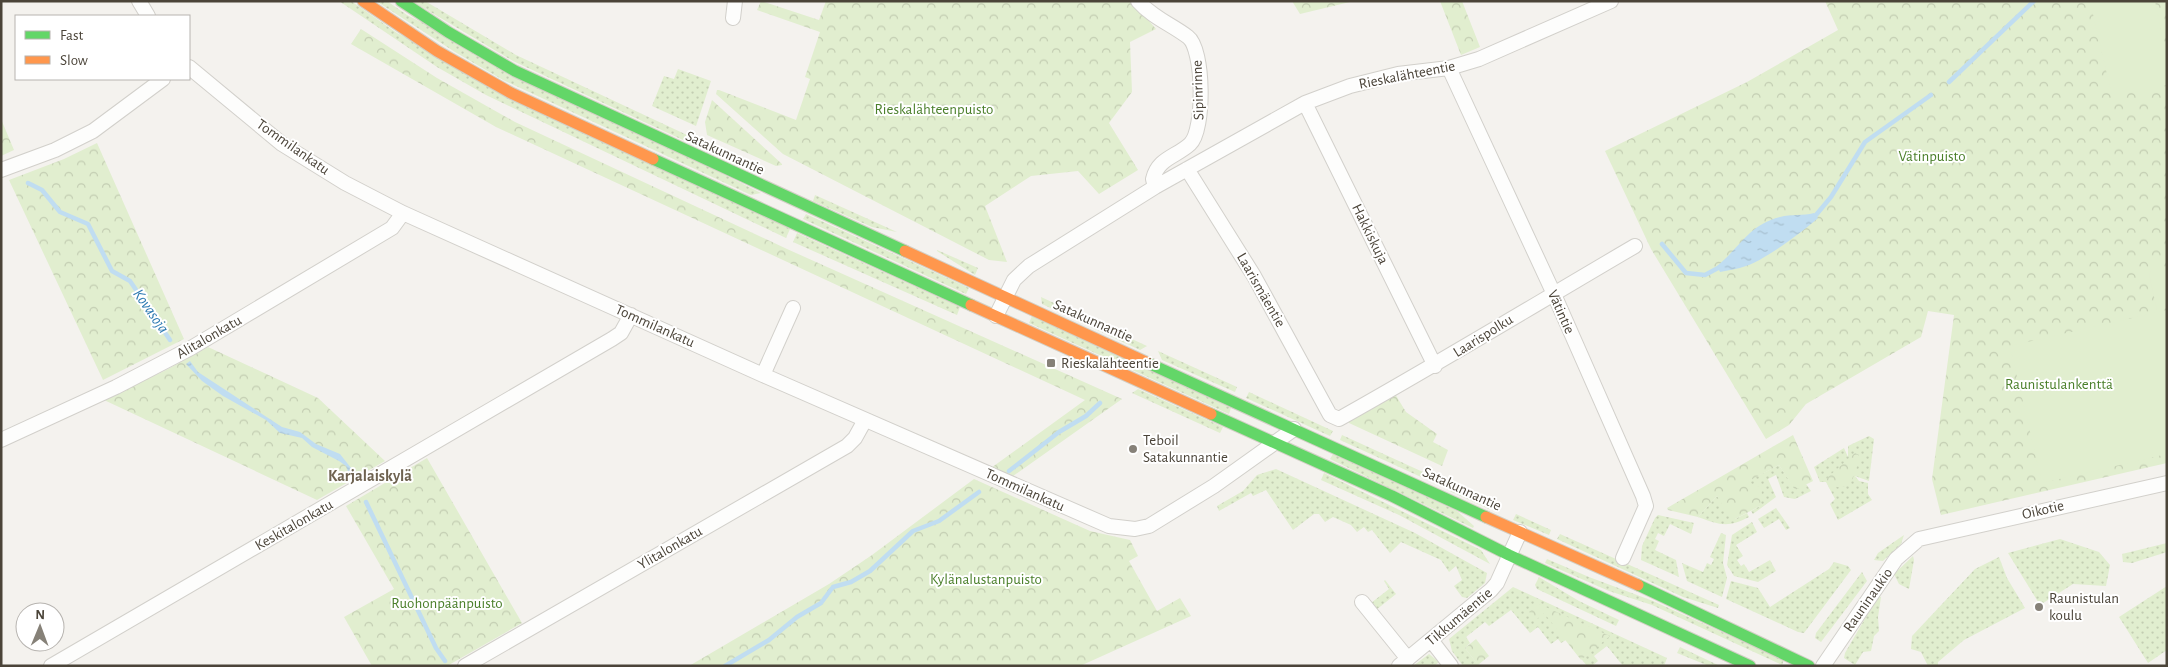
<svg xmlns="http://www.w3.org/2000/svg" width="2168" height="667" font-family="'Alegreya Sans',sans-serif">
<style>
.grass{fill:url(#grass-dots)}
.forest{fill:url(#forest-crowns)}
.pitch{fill:#e1eecf}
.water{fill:url(#water-ripples)}
.lines{fill:none;stroke-linecap:round;stroke-linejoin:round}
.stream{stroke:#c0ddf1;stroke-width:4.5}
.street-casing{stroke:#d2d0cb;stroke-width:16}
.fast-casing{stroke:#d3cfc5;stroke-width:13}
.slow-casing{stroke:#d3cfc5;stroke-width:13}
.street{stroke:#fdfdfc;stroke-width:14}
.fast{stroke:#63d668;stroke-width:11}
.slow{stroke:#ff974d;stroke-width:11}
.poi-dot{fill:#868178;stroke:#fff;stroke-width:2}
.labels{text-anchor:middle;dominant-baseline:central;stroke-width:4;stroke-linejoin:round;paint-order:stroke}
.street-label{font-size:15px;fill:#4b4439;stroke:#fff}
.park-label{font-size:15px;fill:#4a7f2a;stroke:#fff}
.poi-label{font-size:15px;fill:#4b4439;stroke:#fff;text-anchor:start}
.water-label{font-size:16px;font-style:italic;fill:#2e7ab2;stroke:#fff}
.neighbourhood-label{font-size:16px;font-weight:bold;fill:#6e6250;stroke:#fff}
</style>
<defs>
<pattern id="grass-dots" width="8" height="8" patternUnits="userSpaceOnUse" patternTransform="scale(1.25)"><rect width="8" height="8" fill="#e1eecf"/><path d="M2 2h.1M6 6h.1" fill="none" stroke="#c3cdb2" stroke-width="1.8" stroke-linecap="round"/></pattern>
<pattern id="forest-crowns" width="20" height="18" patternUnits="userSpaceOnUse" patternTransform="scale(1.25)"><rect width="20" height="18" fill="#e1eecf"/><path d="M2 6a3 3 0 1 1 6 0M12 15a3 3 0 1 1 6 0" fill="none" stroke="#c3cdb2"/></pattern>
<pattern id="water-ripples" width="26" height="14" patternUnits="userSpaceOnUse" patternTransform="scale(1.25)"><rect width="26" height="14" fill="#c0ddf1"/><path d="M2 4q2-2 4 0t4 0M15 11q2-2 4 0t4 0" fill="none" stroke="#a6bfcf"/></pattern>
</defs>
<rect width="100%" height="100%" fill="#f4f2ee"/>
<path class="grass" d="M339 1H351L397 33 790 229 786 238 486 95 437 67Z
M376 1H387L407 15 761 193 751 195 503 80 455 52Z
M412 1H425L516 55 766 172 754 173 513 61Z
M678 69 711 81 696 126 652 106 664 76 674 79Z
M815 195 897 232 872 227 813 201Z
M806 214 969 288 966 294 803 219Z
M797 233 960 307 957 315 793 242Z
M937 250 978 268 975 275 937 251Z
M1041 297 1147 346 1140 350 1042 304Z
M1032 316 1231 408 1229 414 1029 323Z
M1158 351 1237 387 1235 392 1162 360Z
M1138 389 1223 427 1220 433 1132 393Z
M1249 392 1333 431 1330 436 1246 398Z
M1342 435 1423 472 1421 477 1340 440Z
M1869 436 1874 439 1869 481 1855 476 1859 481 1868 483V494L1872 500 1838 520 1830 504 1835 499 1826 482H1820L1814 467 1844 448 1848 457V446Z
M1333 454 1457 511 1474 526 1473 528 1330 459Z
M1779 465 1795 489 1806 484 1811 491 1795 499 1784 497 1776 475 1768 479 1776 497 1753 514 1751 511 1760 506 1746 482Z
M1276 469 1415 533 1487 573 1485 583 1467 598 1462 597 1454 586 1462 580 1456 566 1449 572 1441 560 1401 542 1390 553 1372 530 1368 532 1364 527 1357 532 1351 525 1333 517 1325 522 1319 514H1314L1293 530 1266 490 1253 496 1251 493 1219 511 1217 506 1243 491 1257 475Z
M1324 473 1481 550 1490 564 1399 515 1321 480Z
M1453 485 1492 503 1489 509 1450 491Z
M1717 496 1735 519 1747 513 1749 517C1728 528 1720 525 1698 517Z
M1776 508 1790 528 1786 530 1779 519 1764 528 1758 519Z
M1516 514 1551 530 1549 535 1513 520Z
M1658 515 1694 523 1691 534 1670 524 1664 536 1658 533 1655 539 1659 541 1655 550 1676 560 1679 577 1641 560 1642 546 1655 518Z
M1752 522 1757 532 1736 545 1743 556 1737 560 1741 566 1744 564 1749 572 1770 560 1776 571 1758 582 1734 576 1727 565 1732 535Z
M1721 533 1726 535 1723 563 1727 578 1722 597 1687 581 1682 563 1703 572 1707 563 1711 565 1714 559 1710 557Z
M1560 534 1719 605 1718 608 1683 597 1557 539Z
M1904 535 1901 544 1883 561 1874 560 1878 553Z
M2060 539 2099 552 2110 565 2106 586 2073 584 2040 605 2008 553Z
M2167 543V552L2132 563 2123 562 2122 554Z
M1913 556 1914 560 1909 589 1899 584 1894 574Z
M1999 557 2007 578 2025 608 1964 640 1938 662V666H1928L1921 652 1911 649 1912 636 1975 569Z
M1547 559 1589 577 1653 601 1784 660 1782 665 1652 605 1609 591 1545 563Z
M1834 562 1848 566 1851 570 1804 633 1798 632 1726 599 1731 581 1758 588 1770 607 1829 569Z
M1862 572 1867 581 1821 642 1815 638 1816 633Z
M1539 577 1579 601 1619 620 1616 626 1537 589 1535 585Z
M1385 580 1396 594 1376 610 1371 603 1389 589 1384 581Z
M2167 586V650L2148 663 2119 617Z
M1513 587 1667 658 1664 666H1623L1607 646 1594 656 1598 661 1592 666H1587L1566 640 1561 643 1558 639 1551 644 1538 627 1530 633 1511 610 1489 626 1485 622 1466 637 1470 643 1465 648 1479 666H1463L1452 651 1449 639Z
M1878 596 1881 597 1878 617 1879 631 1874 636 1871 651 1863 652 1855 665 1844 658 1845 653Z
M1680 647 1720 666H1709L1677 653Z
M1429 654 1439 662 1434 666H1413Z"/>
<path class="forest" d="M761 1 819 20 826 1H1132L1156 29 1130 42 1132 92 1109 123 1138 170 1099 194 1078 171 1031 176 985 206 1007 262 989 260 783 154 716 94 717 90H719L796 120 810 79 805 77 820 32 757 10Z
M1292 1H1354L1300 14Z
M1440 1H1462L1480 47 1461 55Z
M1825 1H2167V463L1941 515 1932 479 1954 315 1928 311 1921 337 1806 404 1789 425 1766 439 1651 249 1605 151 1747 82 1838 30Z
M361 29 437 78 515 122 787 249 1122 399 1013 476 991 468 1085 400 496 127 351 44Z
M712 100 782 164V165L776 166 707 135 705 122Z
M1 119 14 150 1 156Z
M97 143 184 339 103 380 9 180 64 159Z
M208 347 318 398 385 461 317 500 104 400 168 369Z
M1395 394 1406 412 1437 434 1433 442 1448 450 1442 466 1349 423V421Z
M1793 435 1813 481 1795 490 1779 465 1747 482 1760 487 1762 490 1760 506 1735 519H1731L1717 496 1698 517 1668 510 1667 508Z
M1855 453 1859 455V459C1856 468 1854 487 1841 487 1835 488 1835 485 1830 489L1826 481 1828 477Z
M427 458 522 623 447 666H372L344 617 394 589 346 506Z
M974 479 1090 531 1130 540 1138 556 1129 561 1157 611 1180 598 1191 616 1080 666H689L829 584 872 555Z
M1539 604 1610 636 1581 660 1544 613 1536 620 1529 612Z
M1476 639 1489 656 1478 665 1465 648Z"/>
<path class="pitch" d="M2090 1H2155L2167 59V85L2112 96Z
M2167 267V308L2157 310 2149 274 2151 271Z
M2167 310V454L2042 483 2010 346Z"/>
<path class="water" d="M1814 213 1818 218C1804 231 1763 261 1746 266 1738 269 1728 270 1720 272L1717 266C1740 248 1748 225 1780 217 1791 214 1803 216 1814 213Z
M190 361 198 372 282 427 300 432 316 444 340 454 355 473 350 477 346 466 339 461 312 447 302 438 280 433 266 420 223 396 202 381 186 364Z"/>
<g class="lines">
<path class="stream" d="M1949 82 2034 1
M28 183 42 190 60 212 88 224 112 271 130 281 170 340
M1816 215 1831 197 1865 142 1931 95
M1662 244 1686 273 1705 275 1718 268
M1009 471 1059 432 1086 416 1100 403
M366 502 436 648 445 661
M725 666 769 640 797 617 821 603 833 587 851 582 870 571 913 531 939 521 979 492"/>
<g class="street-casing">
<path id="street" d="M139 1 148 16
M1138 1C1153 18 1171 24 1188 37 1204 49 1205 130 1190 144 1176 157 1158 158 1153 179L1155 187
M733 18 735 1
M189 67 282 144 345 183 403 213 763 375 1109 526 1135 529 1149 526 1214 486 1294 429
M1449 68 1553 292 1643 496 1646 506 1623 558
M1305 103 1435 366
M1187 169 1254 276 1330 415 1339 419C1439 363 1536 304 1635 246
M1 170 55 150 93 131 163 79
M996 316 1014 280 1029 266 1155 187 1305 103 1350 86 1398 74 1449 68 1479 59 1611 1
M763 375 793 308
M1 440 116 387 191 348 392 228 403 213
M1362 602 1408 659
M1431 640 1451 666
M51 666 612 339 621 333 631 315
M465 666 847 446 855 438 865 420
M1399 666 1491 590 1497 583 1520 532
M1823 666 1896 559 1919 539 2167 483"/>
</g>
<g class="fast-casing">
<path id="fast" d="M401 1 448 32 515 71 905 251
M653 159 971 305
M1148 363 1486 517
M1211 414 1392 496 1509 555 1750 666
M1638 585 1809 666"/>
</g>
<g class="slow-casing">
<path id="slow" d="M363 1 437 51 511 93 653 159
M905 251 1148 363
M971 305 1211 414
M1486 517 1638 585"/>
</g>
<use href="#street" class="street"/>
<use href="#fast" class="fast"/>
<use href="#slow" class="slow"/>
</g>
<g class="poi-dot">
<rect x="1046" y="358" width="10" height="10" rx="2.5"/>
<circle cx="1133" cy="449" r="5"/>
<circle cx="2039" cy="607" r="5"/>
</g>
<g class="labels">
<g class="street-label">
<text transform="translate(1407 75) rotate(-11)">Rieskalähteentie</text>
<text transform="translate(1198 90) rotate(-92)">Sipinrinne</text>
<text transform="translate(293 147) rotate(35)">Tommilankatu</text>
<text transform="translate(725 153) rotate(25)">Satakunnantie</text>
<text transform="translate(1370 234) rotate(64)">Hakkiskuja</text>
<text transform="translate(1261 290) rotate(60)">Laarismäentie</text>
<text transform="translate(1561 312) rotate(66)">Vätintie</text>
<text transform="translate(1093 321) rotate(24)">Satakunnantie</text>
<text transform="translate(655 326) rotate(24)">Tommilankatu</text>
<text transform="translate(1483 336) rotate(-32)">Laarispolku</text>
<text transform="translate(209 337) rotate(-30)">Alitalonkatu</text>
<text transform="translate(1462 489) rotate(25)">Satakunnantie</text>
<text transform="translate(1025 490) rotate(24)">Tommilankatu</text>
<text transform="translate(2043 510) rotate(-13)">Oikotie</text>
<text transform="translate(294 525) rotate(-30)">Keskitalonkatu</text>
<text transform="translate(670 548) rotate(-30)">Ylitalonkatu</text>
<text transform="translate(1868 600) rotate(-55)">Rauninaukio</text>
<text transform="translate(1459 617) rotate(-40)">Tikkumäentie</text>
</g>
<g class="park-label">
<text x="934" y="109">Rieskalähteenpuisto</text>
<text x="1932" y="156">Vätinpuisto</text>
<text x="2059" y="384">Raunistulankenttä</text>
<text x="986" y="579">Kylänalustanpuisto</text>
<text x="447" y="603">Ruohonpäänpuisto</text>
</g>
<g class="poi-label">
<text x="1061" y="363">Rieskalähteentie</text>
<text x="1143" y="440">Teboil<tspan x="1143" dy="17">Satakunnantie</tspan></text>
<text x="2049" y="598">Raunistulan<tspan x="2049" dy="17">koulu</tspan></text>
</g>
<g class="water-label">
<text transform="translate(151 311) rotate(55)">Kovasoja</text>
</g>
<g class="neighbourhood-label">
<text x="370" y="476">Karjalaiskylä</text>
</g>
</g>
<rect width="2168" height="667" fill="none" stroke="#4b4439" stroke-width="5"/>
<rect x="15" y="15" width="175" height="65" fill="#ffffff" stroke="#b7b4b0"/>
<rect x="25" y="31" width="25" height="8" fill="#63d668" stroke="#b7b4b0"/>
<text x="60" y="40" font-size="15" fill="#4b4439">Fast</text>
<rect x="25" y="56" width="25" height="8" fill="#ff974d" stroke="#b7b4b0"/>
<text x="60" y="65" font-size="15" fill="#4b4439">Slow</text>
<g transform="translate(40 627) rotate(1)"><circle r="24" fill="#ffffff" stroke="#b7b4b0"/>
<path d="M0-4L9 19L0 12L-9 19Z" fill="#868178"/>
<text y="-8" font-size="14" font-weight="bold" text-anchor="middle" fill="#4b4439">N</text>
</g>
</svg>
